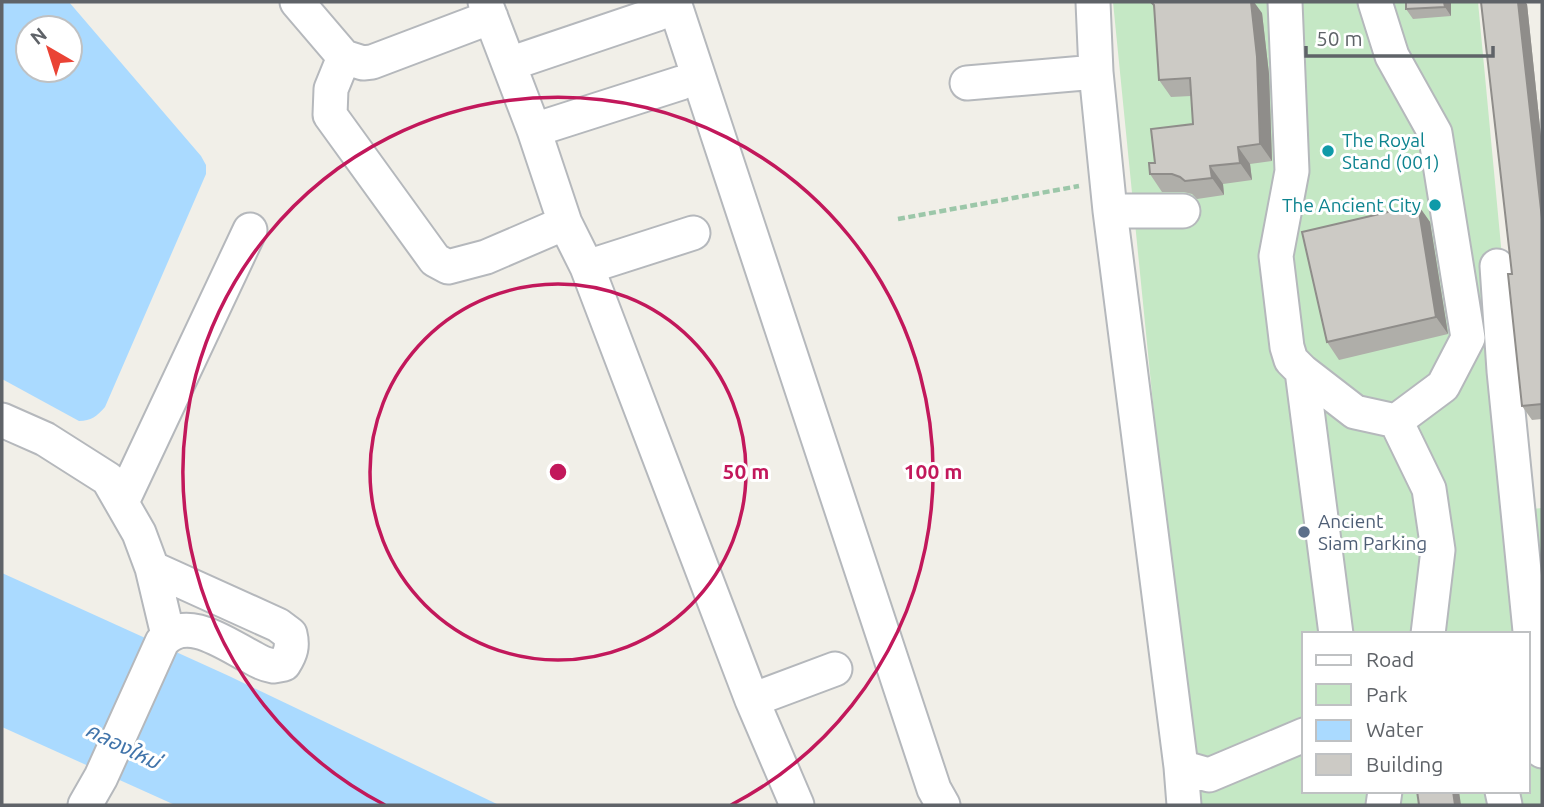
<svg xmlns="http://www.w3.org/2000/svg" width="1544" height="807" font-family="Ubuntu,'Noto Sans Thai',sans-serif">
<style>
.green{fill:#c5e8c5;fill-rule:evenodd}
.water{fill:#aadaff;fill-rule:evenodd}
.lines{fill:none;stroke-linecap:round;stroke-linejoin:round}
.minor-casing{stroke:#b5b8bc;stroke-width:37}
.path{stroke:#9cc7a9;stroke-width:4.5;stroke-dasharray:7 3.5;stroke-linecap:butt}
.minor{stroke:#fff;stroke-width:33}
.wall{fill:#afaea9}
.shaded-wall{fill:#8f8d8a}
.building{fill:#cccac5;stroke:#8f8d8a;stroke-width:2}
.ring{fill:none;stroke:#c2185b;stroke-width:3.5}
.culture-dot{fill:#0f9aa8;stroke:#fff;stroke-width:2.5}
.service-dot{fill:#5c6f8a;stroke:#fff;stroke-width:2.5}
.labels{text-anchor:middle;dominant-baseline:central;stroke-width:6;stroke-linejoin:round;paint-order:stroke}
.culture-label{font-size:19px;fill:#0d838f;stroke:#fff;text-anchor:start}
.service-label{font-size:19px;fill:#4e5e75;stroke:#fff;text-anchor:start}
.water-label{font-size:21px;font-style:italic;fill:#4174aa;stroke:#fff}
.centre{fill:#c2185b;stroke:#fff;stroke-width:3.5}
.ring-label{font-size:21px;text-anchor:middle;font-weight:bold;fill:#c2185b;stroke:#fff;stroke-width:6;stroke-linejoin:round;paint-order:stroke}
</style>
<rect width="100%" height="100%" fill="#f1efe8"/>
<path class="green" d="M1113 2H1478L1542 681V805H1193ZM1304 634H1528V791H1304Z
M1542 508V622L1532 509Z"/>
<path class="water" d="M2 2H69L201 156 206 165V174L105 407C97 416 91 421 79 421L2 379ZM28 28H70V70H28Z
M2 573 229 676 499 805H175L2 727Z"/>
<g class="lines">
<g class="minor-casing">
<path id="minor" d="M297 2 344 57 363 63 372 62 491 17
M485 2 534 130 565 223 587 267 752 700 797 805
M674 2 934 789 943 805
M1093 2 1096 72 1110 211 1181 767 1184 805
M1285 2 1292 171 1276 256 1287 347 1291 360 1302 371 1355 412 1396 421 1443 386 1468 338 1435 133 1392 56 1375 2
M344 57 331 89 330 115 435 260 448 267 486 257 565 223
M509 64 657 14
M967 83 1096 72
M534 130 681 83
M1110 211H1183
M1497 266 1504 371 1542 751
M587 267 693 233
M1302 371 1336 634
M2 420 45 439 108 479 139 533 152 568 168 635
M1396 421 1429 489 1438 550 1428 634
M122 502 250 230
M752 700 835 669
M1181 767 1209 775 1304 735
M1502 791 1505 805
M85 805 101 777 162 642C186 613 227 645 253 658 258 661 267 665 273 666 274 666 284 664 284 664 291 653 293 646 290 634L278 625 152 568
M1383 805 1385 791"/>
</g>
<path class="path" d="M898 219 1079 186"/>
<use href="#minor" class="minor"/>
</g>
<path class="wall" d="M1151 2 1262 13 1269 74 1272 161 1250 164 1252 180 1223 184 1224 195 1197 199 1192 194 1184 192H1162L1150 174 1155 163 1193 124 1191 96 1171 97 1159 80 1154 7Z
M1451 2V16L1413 19 1406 9Z
M1527 4 1542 146V419L1532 420 1522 406 1512 274Z
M1418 205 1430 222 1448 334 1339 360 1327 342Z"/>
<path class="shaded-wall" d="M1247 2H1254L1262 13 1269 74 1272 161 1260 144Z
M1444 2H1451V16L1445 7Z
M1518 2H1525L1527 4 1542 146V219Z
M1238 147 1250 164 1252 180 1240 163Z
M1210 166 1223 184 1224 195 1212 178Z
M1418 205 1430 222 1448 334 1436 317Z
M1453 791H1459L1461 805H1455Z"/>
<path class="building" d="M1151 2H1251L1257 57 1260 144 1238 147 1240 163 1210 166 1212 178 1185 181 1180 177 1172 174H1150L1149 163H1155L1151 129 1193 124 1190 78 1159 80 1154 5Z
M1406 2H1444L1445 7 1406 9Z
M1481 2H1518L1542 219V404L1522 406 1508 274H1512Z
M1418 205 1436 317 1327 342 1302 232Z
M1417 791H1453L1455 805H1419Z"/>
<g class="ring">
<circle cx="558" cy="472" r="188"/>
<path d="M385 805A375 375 0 1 1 731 805"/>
</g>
<g class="culture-dot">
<circle cx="1328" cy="151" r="7"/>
<circle cx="1435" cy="205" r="7"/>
</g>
<circle class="service-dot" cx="1304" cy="532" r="7"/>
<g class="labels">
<g class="culture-label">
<text x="1342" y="140">The Royal<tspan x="1342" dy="22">Stand (001)</tspan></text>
<text x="1421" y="205" text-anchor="end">The Ancient City</text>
</g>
<g class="service-label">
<text x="1318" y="521">Ancient<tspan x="1318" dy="22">Siam Parking</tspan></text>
</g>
<g class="water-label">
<text transform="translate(123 745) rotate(26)">คลองใหม่</text>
</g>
</g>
<circle cx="558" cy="472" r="10" class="centre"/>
<g class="ring-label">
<text x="746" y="479">50 m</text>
<text x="933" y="479">100 m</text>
</g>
<rect width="1544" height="807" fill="none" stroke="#5f6368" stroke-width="7"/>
<rect x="1302" y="632" width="228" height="161" fill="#ffffff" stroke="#bfc1c3" stroke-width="2"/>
<rect x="1316" y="655" width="35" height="10" fill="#ffffff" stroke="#bfc1c3" stroke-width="2"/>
<text x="1366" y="667" font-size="21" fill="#5f6368">Road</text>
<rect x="1316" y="684" width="35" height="21" fill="#c5e8c5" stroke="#bfc1c3" stroke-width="2"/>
<text x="1366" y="702" font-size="21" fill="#5f6368">Park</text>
<rect x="1316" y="720" width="35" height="21" fill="#aadaff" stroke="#bfc1c3" stroke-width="2"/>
<text x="1366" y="737" font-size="21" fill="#5f6368">Water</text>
<rect x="1316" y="754" width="35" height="21" fill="#cccac5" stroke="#bfc1c3" stroke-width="2"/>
<text x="1366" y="772" font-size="21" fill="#5f6368">Building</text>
<g transform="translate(49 49) rotate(321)"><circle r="33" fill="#ffffff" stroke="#bfc1c3" stroke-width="2"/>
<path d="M0-5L12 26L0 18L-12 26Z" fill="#ea4335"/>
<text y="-10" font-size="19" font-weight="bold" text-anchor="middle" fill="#5f6368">N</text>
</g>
<path d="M1306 46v10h187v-10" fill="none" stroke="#5f6368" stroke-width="3.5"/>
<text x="1316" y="46" font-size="21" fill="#5f6368" stroke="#ffffff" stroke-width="5" paint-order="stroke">50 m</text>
</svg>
